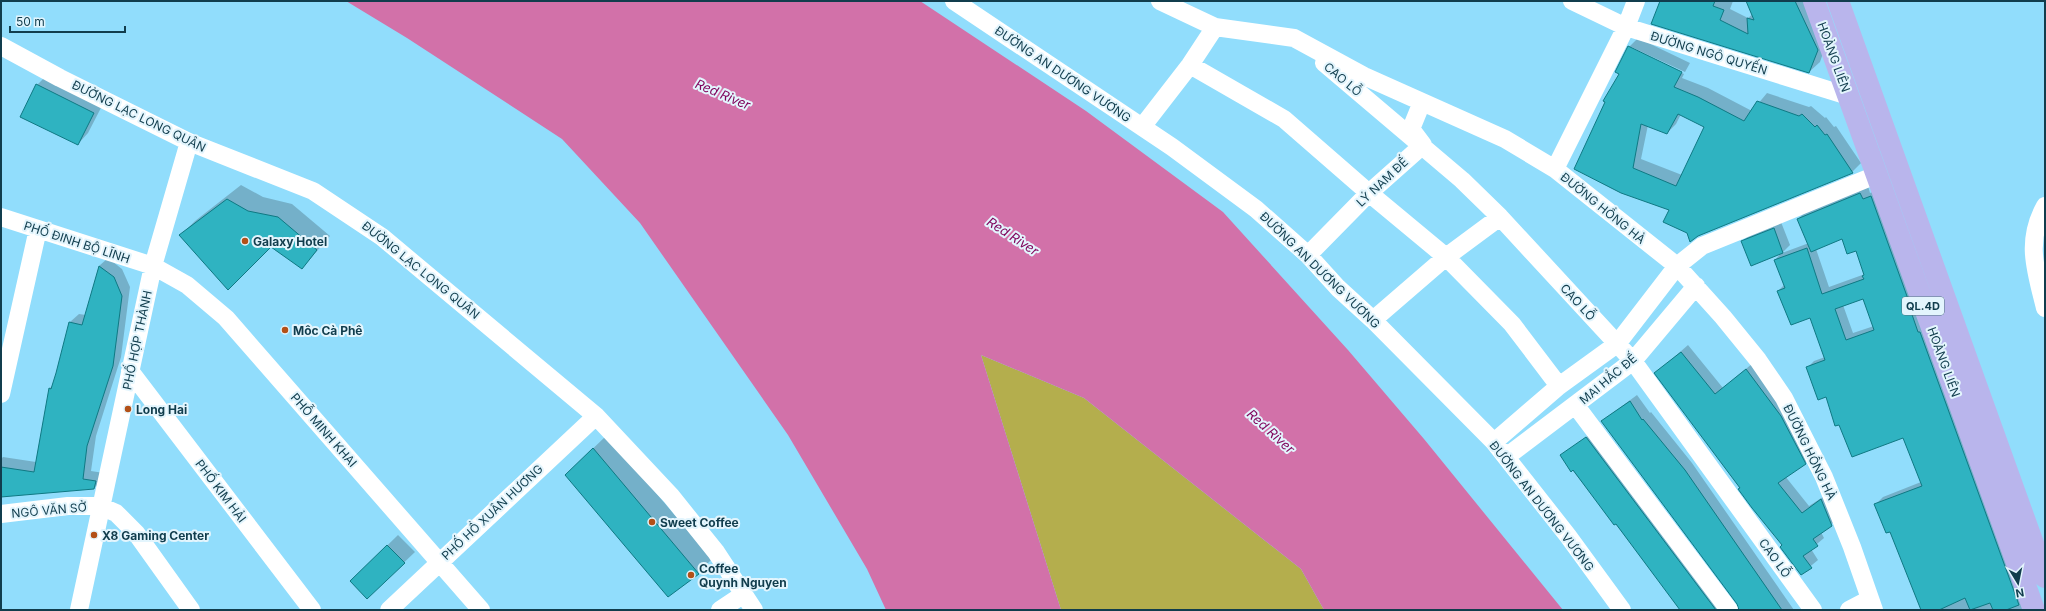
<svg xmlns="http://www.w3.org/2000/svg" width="2046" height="611" font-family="Inter,sans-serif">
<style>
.green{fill:#b4ae4d}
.water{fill:#d271a9}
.shadow{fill:#0003;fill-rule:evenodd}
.building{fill:#2fb3c1;stroke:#0f7983;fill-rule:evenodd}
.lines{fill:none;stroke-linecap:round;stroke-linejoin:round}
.minor{stroke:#fff;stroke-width:18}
.major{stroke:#b9b5ec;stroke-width:22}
.poi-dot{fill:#b35017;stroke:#e3f5fd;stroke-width:1.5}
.labels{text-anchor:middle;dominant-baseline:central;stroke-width:4;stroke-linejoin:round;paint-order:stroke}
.shield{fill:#e3f5fd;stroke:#507482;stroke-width:1}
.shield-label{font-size:11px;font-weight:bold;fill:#113d4d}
.street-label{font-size:12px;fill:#113d4d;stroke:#e3f5fd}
.poi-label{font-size:12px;font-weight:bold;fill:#113d4d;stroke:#e3f5fd;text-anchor:start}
.water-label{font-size:13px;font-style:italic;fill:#7f025a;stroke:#e3f5fd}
</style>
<rect width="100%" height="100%" fill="#91ddfc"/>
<path class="green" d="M981 355 1084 398 1301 569 1324 610H1061Z"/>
<path class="water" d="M346 1H920L1086 111 1223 212 1348 350 1424 439 1563 610H1324L1301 569 1084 398 981 355 1061 610H886L867 569 788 435 640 223 562 139 407 38Z"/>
<path class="shadow" d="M1662 1H1733L1730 9 1748 18 1753 14 1748 1H1809L1828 39 1820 62 1809 72Z
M1638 38 1690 63 1685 72 1631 47V49L1684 74 1682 78 1708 88 1752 111 1767 93 1809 107 1811 106 1825 118 1826 117 1834 127 1836 126 1861 163 1852 172 1688 232 1670 210 1621 192 1620 73 1629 47ZM1681 114 1705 127 1682 175 1641 159 1648 125 1667 133 1676 124Z
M48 74 104 102 88 133 78 144 37 85Z
M241 185 263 197 292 204 330 236 302 268 271 246 181 235 195 221Z
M1868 186 1870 193 1878 190 2031 610H1922L1890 531 1876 504 1883 497 1921 482 1904 436 1840 423 1826 396 1807 368 1814 361 1825 357 1810 316 1778 291 1784 285 1775 260 1782 252 1742 242 1750 234 1781 222 1790 245 1782 253 1809 243 1798 219 1805 212ZM1843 238 1857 249 1865 274 1829 287 1816 249ZM1863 298 1874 326 1853 333 1843 305Z
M108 258 122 269 130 287 121 357 96 436 91 471 104 473 103 480 94 488 1 496V459L3 457 36 462 50 388 53 385 57 374 70 322 79 314 86 315 99 266Z
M1688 345 1723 388 1753 363 1812 456 1805 463 1785 476 1809 506 1829 493 1839 518 1821 532 1824 538 1811 549 1818 560 1801 574 1783 545 1656 373Z
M1637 395 1650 413 1651 412 1692 463 1794 610H1740L1738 603 1602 421Z
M1594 431 1729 610H1681L1658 577 1561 456Z
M607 435 712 559 698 573 668 596 580 461Z
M398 535 415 552 368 597 362 570Z"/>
<path class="building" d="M1660 1H1715L1713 6 1724 10 1720 20 1748 34 1747 18 1754 20 1746 1H1795L1818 50 1809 73 1651 24Z
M1628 46 1682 72 1674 87 1698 97 1744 121 1757 101 1799 116 1802 114 1815 127 1817 125 1825 135 1827 134 1853 173 1698 236 1690 242 1687 233 1663 222 1669 210 1621 193 1574 169 1605 102 1603 101 1619 74 1615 72ZM1678 114 1704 127 1676 186 1633 168 1641 124 1667 134Z
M36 84 94 113 78 145 20 117Z
M1860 193 1863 199 1871 196 1908 299 1907 300 1918 332H1920L2019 605 2006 610H1993L1990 603 1970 610 1965 598 1939 610H1921L1890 532 1886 533 1874 504 1922 486 1903 438 1852 457 1839 425 1835 426 1826 397 1818 400 1806 367 1825 360 1810 318 1791 325 1777 291 1785 288 1774 260 1807 248 1822 294 1864 279 1862 276 1864 275 1856 251 1847 254 1842 239 1811 252 1797 219ZM1863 299 1874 330 1846 340 1835 309Z
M227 199 248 211 278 217 317 250 302 269 271 247 228 290 179 235Z
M1774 228 1783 253 1751 266 1741 241Z
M99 266 114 277 122 296 113 366 87 446 83 479 96 481 94 489 1 497V467L34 472 49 388 51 389 56 373 69 322 82 325Z
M1681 352 1715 394 1746 369 1781 416 1806 464 1778 483 1802 513 1821 499 1832 526 1813 539 1818 546 1803 556 1812 568 1801 575 1780 547 1782 545 1752 508 1738 489 1740 488 1654 373Z
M1630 401 1642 420 1643 419 1685 470 1782 610H1739L1737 604 1601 421Z
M1586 437 1716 610H1680L1616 524 1614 525 1573 470 1571 472 1560 455Z
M593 448 699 574 668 597 565 475Z
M387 545 405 563 367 599 350 581Z"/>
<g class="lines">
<path class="minor" d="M954 1 1172 147 1256 209 1308 255 1338 288 1373 320 1494 442 1568 536 1622 610
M1160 1 1215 27 1294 38 1364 76 1505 139 1555 169 1677 266 1723 317 1758 360 1784 398 1824 477 1852 547 1874 610
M1572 1 1626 27 1848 96
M1 46 60 78 189 142 313 191 382 237 596 416 671 496 716 552 754 610
M1324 63 1462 180 1500 217 1633 361 1813 610
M1190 65 1284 119 1369 193 1446 257 1512 324 1559 386
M1142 127 1190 65 1215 27
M1555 169 1626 27 1636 1
M2045 206C2025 242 2036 271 2045 308
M1 217 153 266 187 285 226 318 481 610
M1308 255 1369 193 1423 145 1411 129 1422 102
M1373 320 1446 257 1500 217
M130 371 312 610
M1 394 38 229
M1576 406 1729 610
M1494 442 1559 386 1617 344 1677 266 1702 246 1876 175
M1506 457 1633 361 1696 286
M1 514 68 506H100L116 513 136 533 191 610
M79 610 153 266 189 142
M389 610 596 416
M720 610 744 594
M1849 610 1870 599"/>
<path class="major" d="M1814 1 2034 610
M1838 1 2045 577"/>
</g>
<g class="poi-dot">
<circle cx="245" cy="241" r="4"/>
<circle cx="285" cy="330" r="4"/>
<circle cx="128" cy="409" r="4"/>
<circle cx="652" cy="522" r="4"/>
<circle cx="94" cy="535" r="4"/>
<circle cx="691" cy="575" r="4"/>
</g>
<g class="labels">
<rect class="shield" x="1902" y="297" width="42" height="18" rx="3"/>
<g class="shield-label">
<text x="1923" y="306">QL.4D</text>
</g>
<g class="street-label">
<text transform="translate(1709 53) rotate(17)">ĐƯỜNG NGÔ QUYẾN</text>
<text transform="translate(1834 57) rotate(70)">HOÀNG LIÊN</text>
<text transform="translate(1063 74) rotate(34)">ĐƯỜNG AN DƯƠNG VƯƠNG</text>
<text transform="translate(1343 79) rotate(40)">CAO LỖ</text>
<text transform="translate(139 116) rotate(26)">ĐƯỜNG LẠC LONG QUÂN</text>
<text transform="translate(1382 182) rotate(-43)">LÝ NAM ĐẾ</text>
<text transform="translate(1603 208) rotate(39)">ĐƯỜNG HỒNG HÀ</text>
<text transform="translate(77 242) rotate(18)">PHỐ ĐINH BỘ LĨNH</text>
<text transform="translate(421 270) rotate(39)">ĐƯỜNG LẠC LONG QUÂN</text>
<text transform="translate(1320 270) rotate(44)">ĐƯỜNG AN DƯƠNG VƯƠNG</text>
<text transform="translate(1578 302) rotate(47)">CAO LỖ</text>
<text transform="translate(137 340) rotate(-78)">PHỐ HỢP THÀNH</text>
<text transform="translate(1944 362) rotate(70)">HOÀNG LIÊN</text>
<text transform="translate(1608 379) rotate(-40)">MAI HẮC ĐẾ</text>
<text transform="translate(324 430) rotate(49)">PHỖ MINH KHAI</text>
<text transform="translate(1810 452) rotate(64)">ĐƯỜNG HỒNG HÀ</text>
<text transform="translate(221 491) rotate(53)">PHỐ KIM HẢI</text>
<text transform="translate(1542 506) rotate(52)">ĐƯỜNG AN DƯƠNG VƯƠNG</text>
<text transform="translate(49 510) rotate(-5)">NGÔ VĂN SỞ</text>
<text transform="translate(492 512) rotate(-43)">PHỐ HỒ XUÂN HƯƠNG</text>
<text transform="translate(1775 558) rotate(54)">CAO LỖ</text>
</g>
<g class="poi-label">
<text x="253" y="241">Galaxy Hotel</text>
<text x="293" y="330">Môc Cà Phê</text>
<text x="136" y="409">Long Hai</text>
<text x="660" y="522">Sweet Coffee</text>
<text x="102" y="535">X8 Gaming Center</text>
<text x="699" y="568">Coffee<tspan x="699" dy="14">Quynh Nguyen</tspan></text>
</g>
<g class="water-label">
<text transform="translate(723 94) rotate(23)">Red River</text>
<text transform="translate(1013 236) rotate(33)">Red River</text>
<text transform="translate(1271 431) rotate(42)">Red River</text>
</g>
</g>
<rect width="2046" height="611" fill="none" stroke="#113d4d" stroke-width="4"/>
<g transform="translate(2018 583) rotate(170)" stroke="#e3f5fd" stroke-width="3" paint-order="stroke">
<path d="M0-3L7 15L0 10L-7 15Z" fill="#113d4d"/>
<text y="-6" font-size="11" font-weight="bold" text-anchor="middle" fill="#113d4d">N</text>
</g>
<path d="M10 26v6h115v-6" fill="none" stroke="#113d4d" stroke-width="2"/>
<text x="16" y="26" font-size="12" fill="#113d4d" stroke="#e3f5fd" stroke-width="3" paint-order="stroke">50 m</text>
</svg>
